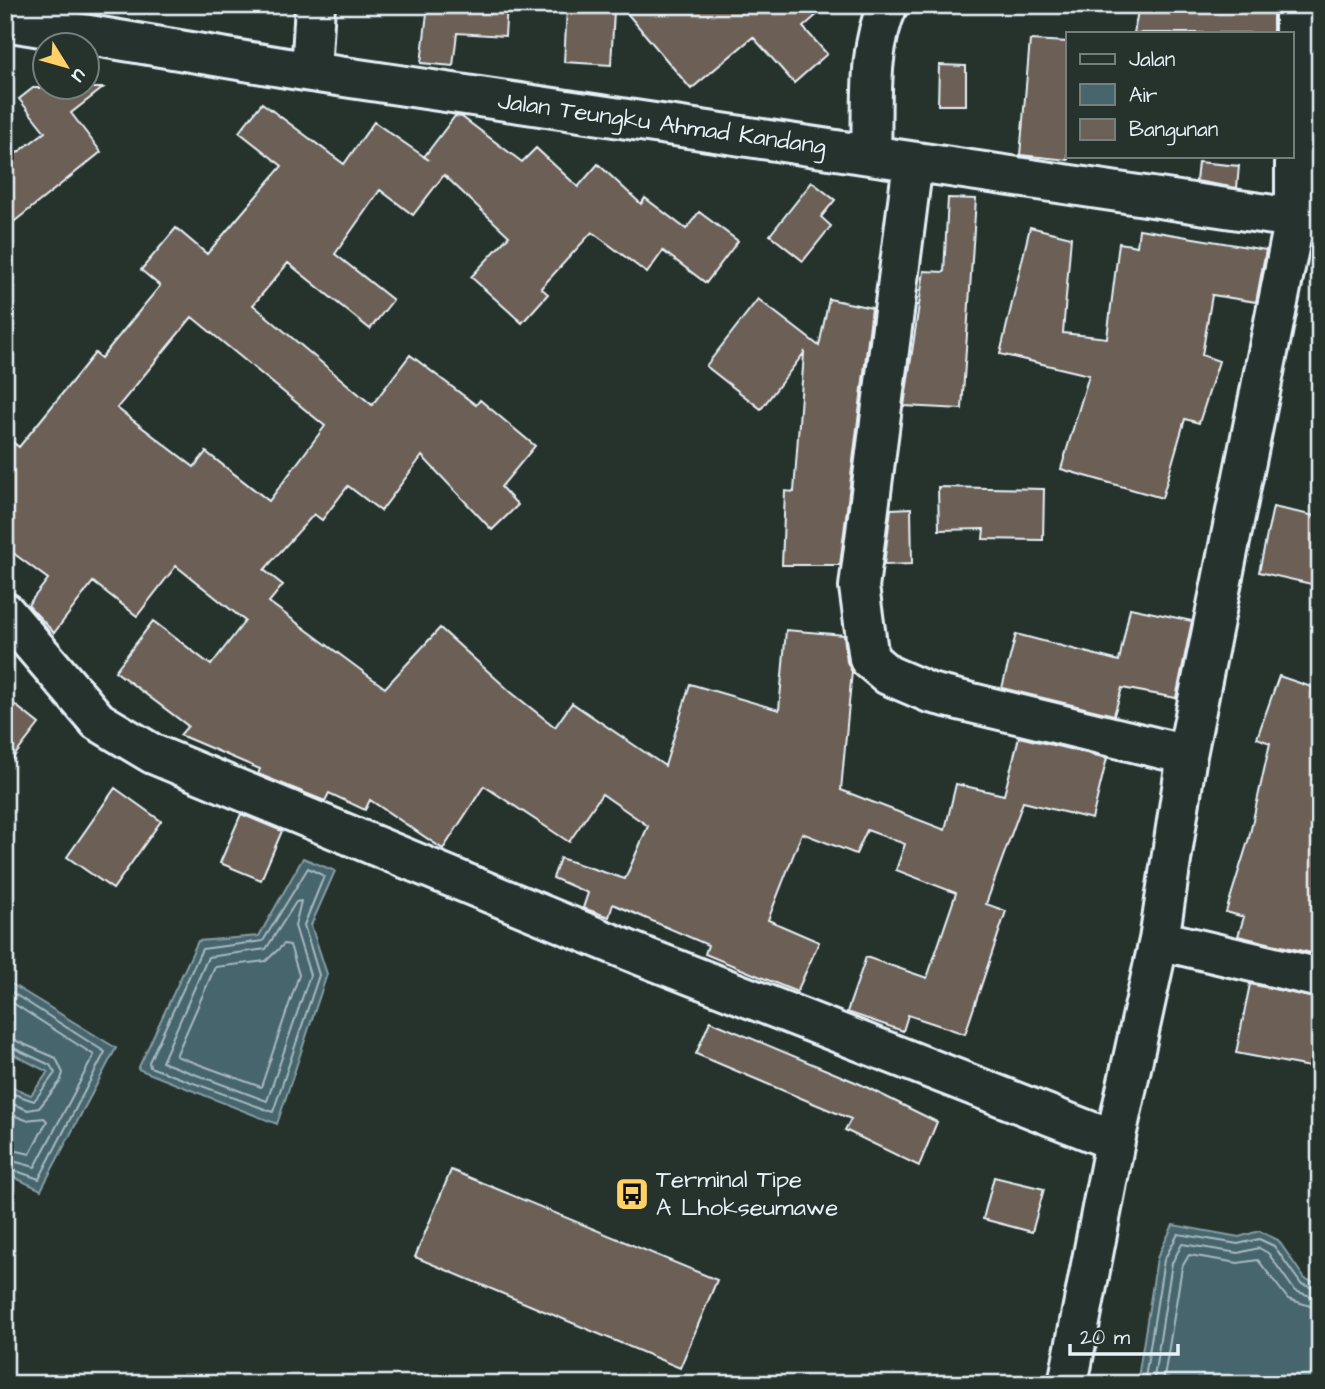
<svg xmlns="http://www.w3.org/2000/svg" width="1325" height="1389" font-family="'Architects Daughter',sans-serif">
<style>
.water{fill:#47656d;stroke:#879da5;stroke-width:2}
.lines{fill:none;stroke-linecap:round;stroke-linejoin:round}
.shore{stroke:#a8b9c0;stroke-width:2}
.building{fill:#6c6157;stroke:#e8f1f8;stroke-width:2;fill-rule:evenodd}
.street-casing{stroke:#e8f1f8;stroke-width:44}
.street{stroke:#26332d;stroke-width:38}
.labels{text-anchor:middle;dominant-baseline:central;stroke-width:5;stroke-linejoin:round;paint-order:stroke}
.street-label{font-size:24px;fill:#e8f1f8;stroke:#26332d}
.poi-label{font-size:24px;fill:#e8f1f8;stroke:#26332d;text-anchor:start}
</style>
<rect width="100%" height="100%" fill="#26332d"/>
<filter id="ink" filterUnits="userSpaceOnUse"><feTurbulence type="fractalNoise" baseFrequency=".0143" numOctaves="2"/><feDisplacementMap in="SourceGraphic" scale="14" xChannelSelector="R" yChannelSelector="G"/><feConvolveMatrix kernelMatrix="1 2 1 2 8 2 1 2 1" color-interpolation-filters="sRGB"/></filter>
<g filter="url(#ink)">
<path class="water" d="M303 858 335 871 311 925 327 974 277 1124 138 1069 198 941 259 936Z
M5 980 116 1048 41 1190 5 1173V1084L31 1095 48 1072 5 1050Z
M1173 1225 1239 1237 1259 1231 1278 1240 1305 1279 1320 1284V1384H1137L1157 1258Z"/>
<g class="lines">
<path class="shore" d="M308 868 324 876 304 925 319 975 273 1112 150 1067 149 1062 202 949 263 941Z
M301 901 295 926 310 975 267 1101 162 1062 208 957 266 949 296 902Z
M284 944 290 945 299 975 261 1087 176 1056 215 967 266 961Z
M5 988 105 1052 39 1179 5 1167
M5 998 94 1055 35 1167 5 1159
M5 1036 56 1058 63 1073 60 1082 39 1108 28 1110 5 1101
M5 1044 50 1065 55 1073 34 1101 5 1091
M5 1112 26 1120 44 1118 47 1121 30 1154 5 1148
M1144 1384 1164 1260 1178 1234 1238 1244 1259 1239 1274 1246 1301 1284 1320 1290
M1153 1384 1172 1263 1182 1244 1238 1253 1259 1248 1268 1253 1295 1291 1320 1299
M1163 1384 1182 1267 1189 1255 1238 1263 1258 1260 1288 1299 1320 1309"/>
</g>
<path class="building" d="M428 5H507L505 36 457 33 453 66 421 63Z
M625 5H828L803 27 827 54 794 83 753 37 691 89 626 12H631Z
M1139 5H1249L1248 8 1273 12V33H1134Z
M567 8 614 11 611 65 564 62Z
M1030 40 1068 42V160L1020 155Z
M939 65 966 66V105H938Z
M33 88H103L71 113 101 152 5 229V162L45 132 19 99Z
M262 103 344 164 374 122 429 160 424 157 455 116 462 117 522 162 536 148 578 187 598 164 641 204 645 198 686 229 699 212 738 241 706 283 663 251 647 273 592 232 541 288 548 294 522 323 471 277 509 236 444 175 413 215 380 190 335 254 393 300 370 329 288 263 253 305 372 405 410 355 476 405 480 400 535 446 501 487 518 505 492 530 422 456 381 511 348 486 322 520 314 514 264 570 283 585 269 602 385 688 440 628 512 693 555 727 572 703 665 766 690 684 779 710 786 630 844 635 847 662 852 671 841 790 945 830 956 784 1004 795 1019 737 1107 758 1092 819 1023 802 986 904 1006 911 965 1034 908 1015 903 1031 847 1012 866 957 927 978 956 893 896 870 905 844 867 830 856 854 802 833 768 920 819 942 797 992 705 954 708 945 613 904 609 917 583 908 588 893 553 878 560 858 625 879 648 826 602 794 569 842 484 786 443 849 370 800 365 810 329 793 325 801 258 774 260 769 180 735 188 726 115 671 153 621 211 665 245 621 176 566 137 616 93 582 54 633 28 605 48 579 5 547V436L19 447 95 353 101 358 160 286 141 270 176 228 207 254 282 166 239 132ZM192 317 325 426 269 501 206 452 194 467 117 408Z
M1198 162 1239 166 1237 188 1196 181Z
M812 182 835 200 821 217 831 226 803 261 770 235Z
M948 198 976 199 962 409 904 406 924 271 944 272Z
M1030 227 1071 237 1063 333 1107 338 1119 243 1137 246 1139 229 1266 250 1256 302 1212 295 1202 355 1219 361 1199 423 1185 419 1162 498 1061 469 1089 375 1000 354Z
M758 299 819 346 829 299 872 308 840 565H782L785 491 794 492 804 353 761 409 706 366Z
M938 487 1044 489 1043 540 983 539 984 529 939 530Z
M1273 507 1320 517V586L1259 572Z
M911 508 912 564 884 565 891 509Z
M1130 608 1192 621 1176 698 1122 688 1114 715 1002 688 1016 634 1119 661Z
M1279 676 1320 690V955L1238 936 1244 917 1226 912 1249 838 1270 743 1257 738Z
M5 697 39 724 5 768Z
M115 788 161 821 113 889 67 857Z
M241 814 282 831 261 880 220 863Z
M1250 984 1320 999V1069L1236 1053Z
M710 1021 860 1084 937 1122 919 1166 845 1130 851 1119 696 1054Z
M451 1170 717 1280 680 1368 415 1257Z
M994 1177 1044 1189 1032 1232 983 1219Z"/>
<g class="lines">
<g class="street-casing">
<path id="street" d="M5 21 311 72 1320 222
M311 72 315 5
M871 155C873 106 867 51 888 5
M913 162 859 587 869 659 888 675 930 693 1187 755
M5 612 98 721 153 754 642 956 1115 1141
M1159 940 1320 978
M1068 1384 1115 1141 1159 940 1187 755 1295 218V5"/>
</g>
<use href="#street" class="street"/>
</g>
</g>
<defs>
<g id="bus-square" transform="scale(1.75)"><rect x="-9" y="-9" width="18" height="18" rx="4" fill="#ffd166" stroke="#26332d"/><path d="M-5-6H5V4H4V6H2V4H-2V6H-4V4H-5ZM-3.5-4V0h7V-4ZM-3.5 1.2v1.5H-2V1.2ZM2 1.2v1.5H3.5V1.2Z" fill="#111"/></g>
</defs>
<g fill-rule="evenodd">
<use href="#bus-square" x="632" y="1194"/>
</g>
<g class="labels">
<g class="street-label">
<text transform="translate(662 124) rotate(8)">Jalan Teungku Ahmad Kandang</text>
</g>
<g class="poi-label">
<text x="656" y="1180">Terminal Tipe<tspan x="656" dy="28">A Lhokseumawe</tspan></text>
</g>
</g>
<rect width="1325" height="1389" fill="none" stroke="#26332d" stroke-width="28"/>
<rect x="14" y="14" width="1297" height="1361" fill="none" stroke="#e8f1f8" stroke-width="2.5" filter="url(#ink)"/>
<rect x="1066" y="32" width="228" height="126" fill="#26332d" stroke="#747f7e" stroke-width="2"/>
<rect x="1080" y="54" width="35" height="10" fill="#26332d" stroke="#747f7e" stroke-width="2"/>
<text x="1129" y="66" font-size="21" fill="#e8f1f8">Jalan</text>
<rect x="1080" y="84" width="35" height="21" fill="#47656d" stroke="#747f7e" stroke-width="2"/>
<text x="1129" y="102" font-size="21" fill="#e8f1f8">Air</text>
<rect x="1080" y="119" width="35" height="21" fill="#6c6157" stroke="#747f7e" stroke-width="2"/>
<text x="1129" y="136" font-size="21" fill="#e8f1f8">Bangunan</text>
<g transform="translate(66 66) rotate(127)"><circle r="33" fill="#26332d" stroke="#747f7e" stroke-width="2"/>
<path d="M0-5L12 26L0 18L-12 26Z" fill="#ffd166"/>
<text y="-10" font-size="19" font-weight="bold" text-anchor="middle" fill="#e8f1f8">U</text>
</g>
<path d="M1070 1344v10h108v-10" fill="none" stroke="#e8f1f8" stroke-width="3.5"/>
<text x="1080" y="1344" font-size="21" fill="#e8f1f8" stroke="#26332d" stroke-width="5" paint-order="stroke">20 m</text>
</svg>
